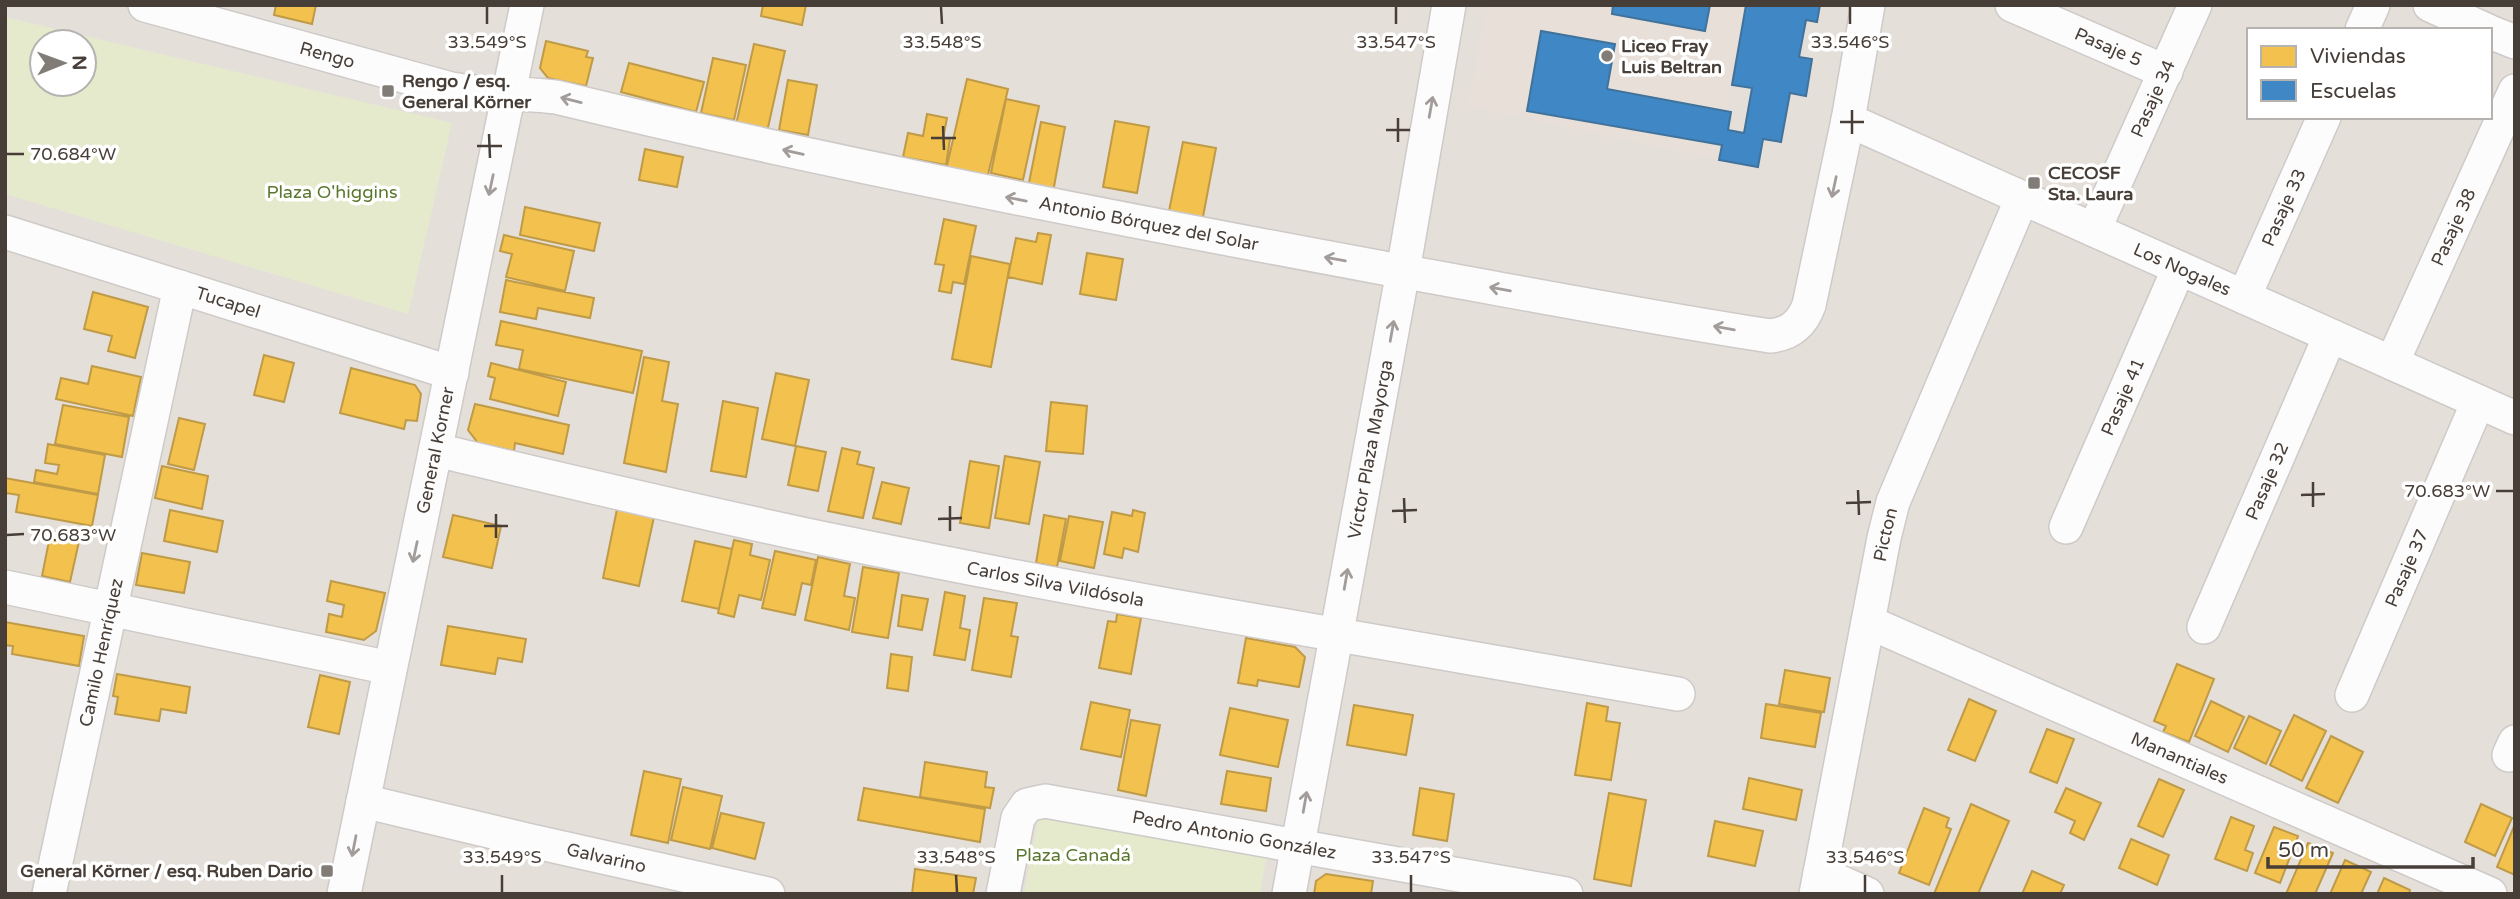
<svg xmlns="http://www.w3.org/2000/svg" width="2520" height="899" font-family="'Varela Round',sans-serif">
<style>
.residential{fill:#e5dfda;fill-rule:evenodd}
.education{fill:#e7dfd8}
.green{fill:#e5eacd;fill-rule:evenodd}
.homes{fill:#f2c14e;stroke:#bf9a47;stroke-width:2}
.schools{fill:#3f88c5;stroke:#41729b;stroke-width:2}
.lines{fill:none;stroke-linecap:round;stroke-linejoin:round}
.minor-casing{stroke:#cecac8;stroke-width:36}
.minor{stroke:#fdfcfc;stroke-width:33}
.oneway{stroke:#a29d9a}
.ticks{fill:none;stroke:#473e38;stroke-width:2.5}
.poi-dot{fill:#827c77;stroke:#fff;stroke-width:2.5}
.labels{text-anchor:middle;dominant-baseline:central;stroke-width:7;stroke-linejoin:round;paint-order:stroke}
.poi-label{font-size:18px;font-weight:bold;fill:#473e38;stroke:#fff;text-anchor:start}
.street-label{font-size:18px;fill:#473e38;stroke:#fff}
.park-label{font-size:18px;fill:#5b772d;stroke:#fff}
.ticks-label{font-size:18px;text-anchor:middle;fill:#473e38;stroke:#fff;stroke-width:7;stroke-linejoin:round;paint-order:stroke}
</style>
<rect width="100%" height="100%" fill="#f1eeec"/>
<path class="residential" d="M5 5H2515V894H5ZM2249 30H2490V117H2249ZM42 42H84V84H42Z"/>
<path class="education" d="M1487 5H1744L1719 160 1468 106Z"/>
<path class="green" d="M5 17 452 123 408 314 5 194ZM42 42H84V84H42Z
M1040 809 1267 853 1260 894H1024Z"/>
<path class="homes" d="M276 5H316L312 24 274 15Z
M763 5H806L802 25 761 16Z
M546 41 588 51 586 57 593 58 586 86 548 78 540 68Z
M754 44 785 51 767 132 736 125Z
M713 58 746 65 734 120 701 113Z
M629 63 704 82 696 112 621 92Z
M967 79 1008 89 987 179 946 170Z
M788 80 817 85 808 135 779 130Z
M1006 99 1039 106 1023 180 991 173Z
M927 114 947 118 943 138 950 139 946 165 903 157 908 133 923 136Z
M1115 121 1149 127 1137 193 1103 187Z
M1041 122 1065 127 1053 192 1028 188Z
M1183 142 1216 148 1202 222 1168 216Z
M645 149 683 157 677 187 639 180Z
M525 207 600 223 594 251 520 235Z
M944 219 976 226 964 284 953 282 951 293 939 291 944 265 935 264Z
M1038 233 1051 235 1042 284 1008 277 1016 238 1036 242Z
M504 235 574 251 565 291 506 277 512 254 500 251Z
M1087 253 1123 259 1116 300 1080 294Z
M971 256 1010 264 991 367 952 359Z
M506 280 594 298 590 318 538 308 536 319 500 312Z
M93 292 148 307 135 358 108 351 112 336 84 329Z
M501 321 642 351 633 393 519 369 523 350 496 345Z
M264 355 294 363 284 402 254 395Z
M644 357 669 362 662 401 678 404 666 472 624 463Z
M491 363 566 382 558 416 490 399 495 378 488 376Z
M92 366 141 377 133 416 56 399 61 378 88 384Z
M351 368 415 385 421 394 417 421 406 420 404 429 340 413Z
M776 373 809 380 795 446 762 439Z
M723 401 758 408 746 477 711 471Z
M1051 402 1087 406 1083 454 1046 451Z
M475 404 569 425 563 454 515 443 514 451 478 443 468 430Z
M63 405 129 417 122 457 55 444Z
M179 418 205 424 194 470 168 464Z
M48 444 105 455 98 494 34 482 36 470 57 474 59 465 45 463Z
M796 446 826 452 818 491 788 485Z
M842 448 860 452 857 464 874 468 863 518 828 511Z
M1005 456 1040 462 1029 524 995 518Z
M970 461 999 466 989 528 960 523Z
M162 466 208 476 202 509 155 498Z
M5 478 98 495 92 526 16 512 19 495 5 493Z
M882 482 909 488 901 524 873 518Z
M617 509 654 517 639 586 603 578Z
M170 510 223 521 217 552 164 541Z
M1133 510 1145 513 1138 552 1124 548 1122 558 1104 554 1112 512 1132 516Z
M453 515 501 526 492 568 443 557Z
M1044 515 1066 519 1057 567 1036 563Z
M1069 516 1103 522 1094 568 1060 561Z
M51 531 80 537 70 582 42 576Z
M734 540 752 544 750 555 770 560 761 600 739 595 734 617 718 613Z
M695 541 732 549 719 609 682 601Z
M775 551 816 560 811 585 802 583 795 615 762 608Z
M142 553 190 562 184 593 136 585Z
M818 557 850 564 844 596 855 598 849 630 805 620Z
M863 567 899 573 888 638 852 632Z
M331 581 385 593 376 631 364 640 326 632 329 614 342 617 344 605 327 601Z
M945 592 965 596 960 628 970 630 965 660 934 655Z
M902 595 928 599 922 630 898 626Z
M984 598 1017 603 1011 636 1018 637 1011 677 972 670Z
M1117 614 1141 618 1131 674 1099 668 1108 621 1116 622Z
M5 622 84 636 79 666 12 654 13 646 5 645Z
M448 626 526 639 522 662 498 658 495 674 441 665Z
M1246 638 1295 647 1305 657 1299 687 1258 680 1257 686 1238 683Z
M891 654 912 657 908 691 887 688Z
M2177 664 2214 679 2189 742 2163 732 2166 726 2154 721Z
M1785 670 1830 678 1824 712 1779 704Z
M117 674 190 687 186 713 161 709 159 721 115 714 118 697 113 696Z
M320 675 350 682 339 734 308 727Z
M1969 699 1996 711 1975 761 1948 750Z
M2211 701 2244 717 2228 752 2195 736Z
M1091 702 1130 710 1121 757 1081 749Z
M1587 703 1608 707 1606 721 1620 723 1611 780 1575 775Z
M1766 704 1821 713 1815 747 1761 738Z
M1354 705 1413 715 1406 755 1347 745Z
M1230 708 1288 720 1278 767 1220 755Z
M2294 715 2326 731 2302 781 2270 765Z
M2249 716 2281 731 2266 764 2234 748Z
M1131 720 1160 725 1146 796 1118 790Z
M2047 729 2074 739 2057 783 2030 772Z
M2331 736 2363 752 2338 803 2306 788Z
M925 762 987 772 985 787 994 788 990 808 920 797Z
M644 771 681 779 668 843 631 835Z
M1227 771 1271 778 1266 811 1221 804Z
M1749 778 1802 790 1796 820 1743 809Z
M2159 779 2184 790 2163 837 2138 826Z
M683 787 722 796 710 849 671 840Z
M864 788 985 809 980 842 858 820Z
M1420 788 1454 794 1447 841 1413 835Z
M2066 788 2101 803 2084 840 2070 833 2075 821 2055 812Z
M1609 793 1646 800 1631 886 1594 879Z
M1971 804 2009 821 1978 894H1934Z
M2481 804 2512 818 2495 856 2465 842Z
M1924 808 1949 818 1946 827 1951 829 1929 885 1899 873Z
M721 813 764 823 755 859 712 848Z
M2231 817 2254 826 2245 850 2253 853 2247 871 2215 859Z
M1715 821 1763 831 1755 866 1708 856Z
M2515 824V875L2497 867Z
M2274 827 2298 836 2280 883 2255 873Z
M2131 839 2169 855 2157 885 2119 868Z
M2308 843 2333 853 2315 894H2286Z
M2345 860 2371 872 2361 894H2330Z
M915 869 976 878 973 894H912Z
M2032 871 2064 885 2060 894H2022Z
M1326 874 1373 881 1371 894H1314L1316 881Z
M2384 878 2410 890 2409 894H2377Z"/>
<path class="schools" d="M1613 5H1710L1705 31 1612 14Z
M1746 5H1820L1817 22 1806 20 1799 57 1812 59 1806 96 1790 93 1781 142 1763 139 1758 167 1719 160 1722 145 1527 111 1541 31 1615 44 1607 89 1731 112 1728 130 1744 133 1752 88 1732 85Z"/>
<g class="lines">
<g class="minor-casing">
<g id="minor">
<path id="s1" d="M145 5 451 89C486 96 521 92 556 97 828 163 1103 216 1378 267 1508 290 1639 316 1770 336 1790 334 1802 324 1809 305L1848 120 1868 5"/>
<path id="s2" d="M2012 5 2166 72"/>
<path d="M2430 5 2486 30"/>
<path d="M2362 30 2373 5"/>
<path d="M2490 32 2515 42"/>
<path id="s3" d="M1848 120 2515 418"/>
<path id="s4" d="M2094 230 2195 5"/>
<path id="s5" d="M5 232 452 373"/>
<path id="s6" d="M2244 297 2324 117"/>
<path id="s7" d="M2392 363 2515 91"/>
<path id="s8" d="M436 450C572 482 708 515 845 543 1121 600 1400 645 1678 694"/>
<path id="s9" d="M2066 527 2179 268"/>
<path d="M5 587 390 668"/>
<path id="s10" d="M1868 622 2490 894"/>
<path id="s11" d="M2204 627 2330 336"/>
<path id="s12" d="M2352 695 2478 402"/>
<path d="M2509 755 2515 742"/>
<path id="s13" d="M363 801 527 840 768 894"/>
<path d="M1820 873 1867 894"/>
<path id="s14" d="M49 894 180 287"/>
<path id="s15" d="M344 894 527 5"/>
<path id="s16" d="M1003 894 1018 818 1027 805 1045 801 1566 894"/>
<path id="s17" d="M1289 894 1403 271 1449 5"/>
<path id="s18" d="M1816 894 1884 538 1893 502 2022 198"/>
</g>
</g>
<use href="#minor" class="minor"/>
</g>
<defs><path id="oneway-shaft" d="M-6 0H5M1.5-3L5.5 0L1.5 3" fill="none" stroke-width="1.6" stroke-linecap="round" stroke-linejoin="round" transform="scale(1.75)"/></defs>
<g class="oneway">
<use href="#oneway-shaft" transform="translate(571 100) rotate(-166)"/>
<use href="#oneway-shaft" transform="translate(1431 107) rotate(-80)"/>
<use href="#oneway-shaft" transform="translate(793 152) rotate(-167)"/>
<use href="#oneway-shaft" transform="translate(491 185) rotate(102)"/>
<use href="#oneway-shaft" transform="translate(1834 187) rotate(102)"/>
<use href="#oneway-shaft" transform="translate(1016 199) rotate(-169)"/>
<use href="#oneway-shaft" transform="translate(1335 259) rotate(-170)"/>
<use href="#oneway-shaft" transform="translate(1500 289) rotate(-170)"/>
<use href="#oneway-shaft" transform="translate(1724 328) rotate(-170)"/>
<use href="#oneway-shaft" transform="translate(1392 331) rotate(-80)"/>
<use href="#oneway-shaft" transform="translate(415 552) rotate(102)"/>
<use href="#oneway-shaft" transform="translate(1346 579) rotate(-80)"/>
<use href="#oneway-shaft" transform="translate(1305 802) rotate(-80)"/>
<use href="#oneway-shaft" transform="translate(354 846) rotate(101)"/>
</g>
<path class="ticks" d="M487 7V24M941 7 942 24M1396 7V24M1850 7V24M1852 110V134M1398 118V142M1840 122H1864M943 126 944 150M1386 130H1410M489 134 490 158M931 138H956M477 146H502M7 154H24M2313 482V507M1858 490 1859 515M2496 491H2513M2301 495 2325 494M1404 498 1405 523M1846 503 1871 502M950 506V531M1392 511 1417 510M496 514V538M938 519 962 518M484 526H508M7 535 24 534M502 875V892M956 875 957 892M1411 875V892M1865 875V892"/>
<g class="poi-dot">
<circle cx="1607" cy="56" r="7"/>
<rect x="381" y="84" width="14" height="14" rx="3.5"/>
<rect x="2027" y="176" width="14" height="14" rx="3.5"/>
<rect x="320" y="864" width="14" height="14" rx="3.5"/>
</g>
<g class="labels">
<g class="poi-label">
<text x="1621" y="46">Liceo Fray<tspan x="1621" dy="21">Luis Beltran</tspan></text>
<text x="402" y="81">Rengo / esq.<tspan x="402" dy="21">General Körner</tspan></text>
<text x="2048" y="173">CECOSF<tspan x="2048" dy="21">Sta. Laura</tspan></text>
<text x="313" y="871" text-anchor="end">General Körner / esq. Ruben Dario</text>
</g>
<g class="street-label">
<text stroke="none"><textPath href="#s2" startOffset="105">Pasaje 5</textPath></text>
<text stroke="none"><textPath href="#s1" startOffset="189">Rengo</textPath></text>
<text stroke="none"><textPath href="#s4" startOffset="144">Pasaje 34</textPath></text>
<text stroke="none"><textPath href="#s6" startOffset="98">Pasaje 33</textPath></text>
<text stroke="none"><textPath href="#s1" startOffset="1029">Antonio Bórquez del Solar</textPath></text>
<text stroke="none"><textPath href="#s7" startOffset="149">Pasaje 38</textPath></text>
<text stroke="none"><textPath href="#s3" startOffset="366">Los Nogales</textPath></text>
<text stroke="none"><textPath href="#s5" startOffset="234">Tucapel</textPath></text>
<text stroke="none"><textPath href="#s9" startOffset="142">Pasaje 41</textPath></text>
<text stroke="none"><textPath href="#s15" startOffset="453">General Korner</textPath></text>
<text stroke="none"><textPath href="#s17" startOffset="452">Víctor Plaza Mayorga</textPath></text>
<text stroke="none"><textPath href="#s11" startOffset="159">Pasaje 32</textPath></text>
<text stroke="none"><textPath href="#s18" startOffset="366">Picton</textPath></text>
<text stroke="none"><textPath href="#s12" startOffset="138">Pasaje 37</textPath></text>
<text stroke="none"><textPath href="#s8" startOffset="634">Carlos Silva Vildósola</textPath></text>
<text stroke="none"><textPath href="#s14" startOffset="247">Camilo Henríquez</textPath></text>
<text stroke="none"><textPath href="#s10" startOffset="340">Manantiales</textPath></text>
<text stroke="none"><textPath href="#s16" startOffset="304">Pedro Antonio González</textPath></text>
<text stroke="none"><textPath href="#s13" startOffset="250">Galvarino</textPath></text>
</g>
<g class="park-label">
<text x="332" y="192">Plaza O'higgins</text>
<text x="1073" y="855">Plaza Canadá</text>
</g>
</g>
<g class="ticks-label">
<text x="487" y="48">33.549°S</text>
<text x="942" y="48">33.548°S</text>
<text x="1396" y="48">33.547°S</text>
<text x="1850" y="48">33.546°S</text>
<text x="73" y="160">70.684°W</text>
<text x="2447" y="497">70.683°W</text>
<text x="73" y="541">70.683°W</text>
<text x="502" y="863">33.549°S</text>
<text x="956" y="863">33.548°S</text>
<text x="1411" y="863">33.547°S</text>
<text x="1865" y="863">33.546°S</text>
</g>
<rect width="2520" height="899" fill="none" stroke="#473e38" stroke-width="14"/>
<rect x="2247" y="28" width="245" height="91" fill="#ffffff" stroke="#b5b2af" stroke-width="2"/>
<rect x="2261" y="46" width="35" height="21" fill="#f2c14e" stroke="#b5b2af" stroke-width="2"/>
<text x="2310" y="63" font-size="21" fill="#473e38">Viviendas</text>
<rect x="2261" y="80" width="35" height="21" fill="#3f88c5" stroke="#b5b2af" stroke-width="2"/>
<text x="2310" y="98" font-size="21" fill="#473e38">Escuelas</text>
<g transform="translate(63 63) rotate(89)"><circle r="33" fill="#ffffff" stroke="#b5b2af" stroke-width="2"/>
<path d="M0-5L12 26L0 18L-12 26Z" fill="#827c77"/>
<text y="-10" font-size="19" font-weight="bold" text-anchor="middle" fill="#473e38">N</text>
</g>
<path d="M2268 857v10h205v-10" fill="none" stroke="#473e38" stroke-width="3.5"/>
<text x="2278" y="857" font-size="21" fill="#473e38" stroke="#ffffff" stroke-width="5" paint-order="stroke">50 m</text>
</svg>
